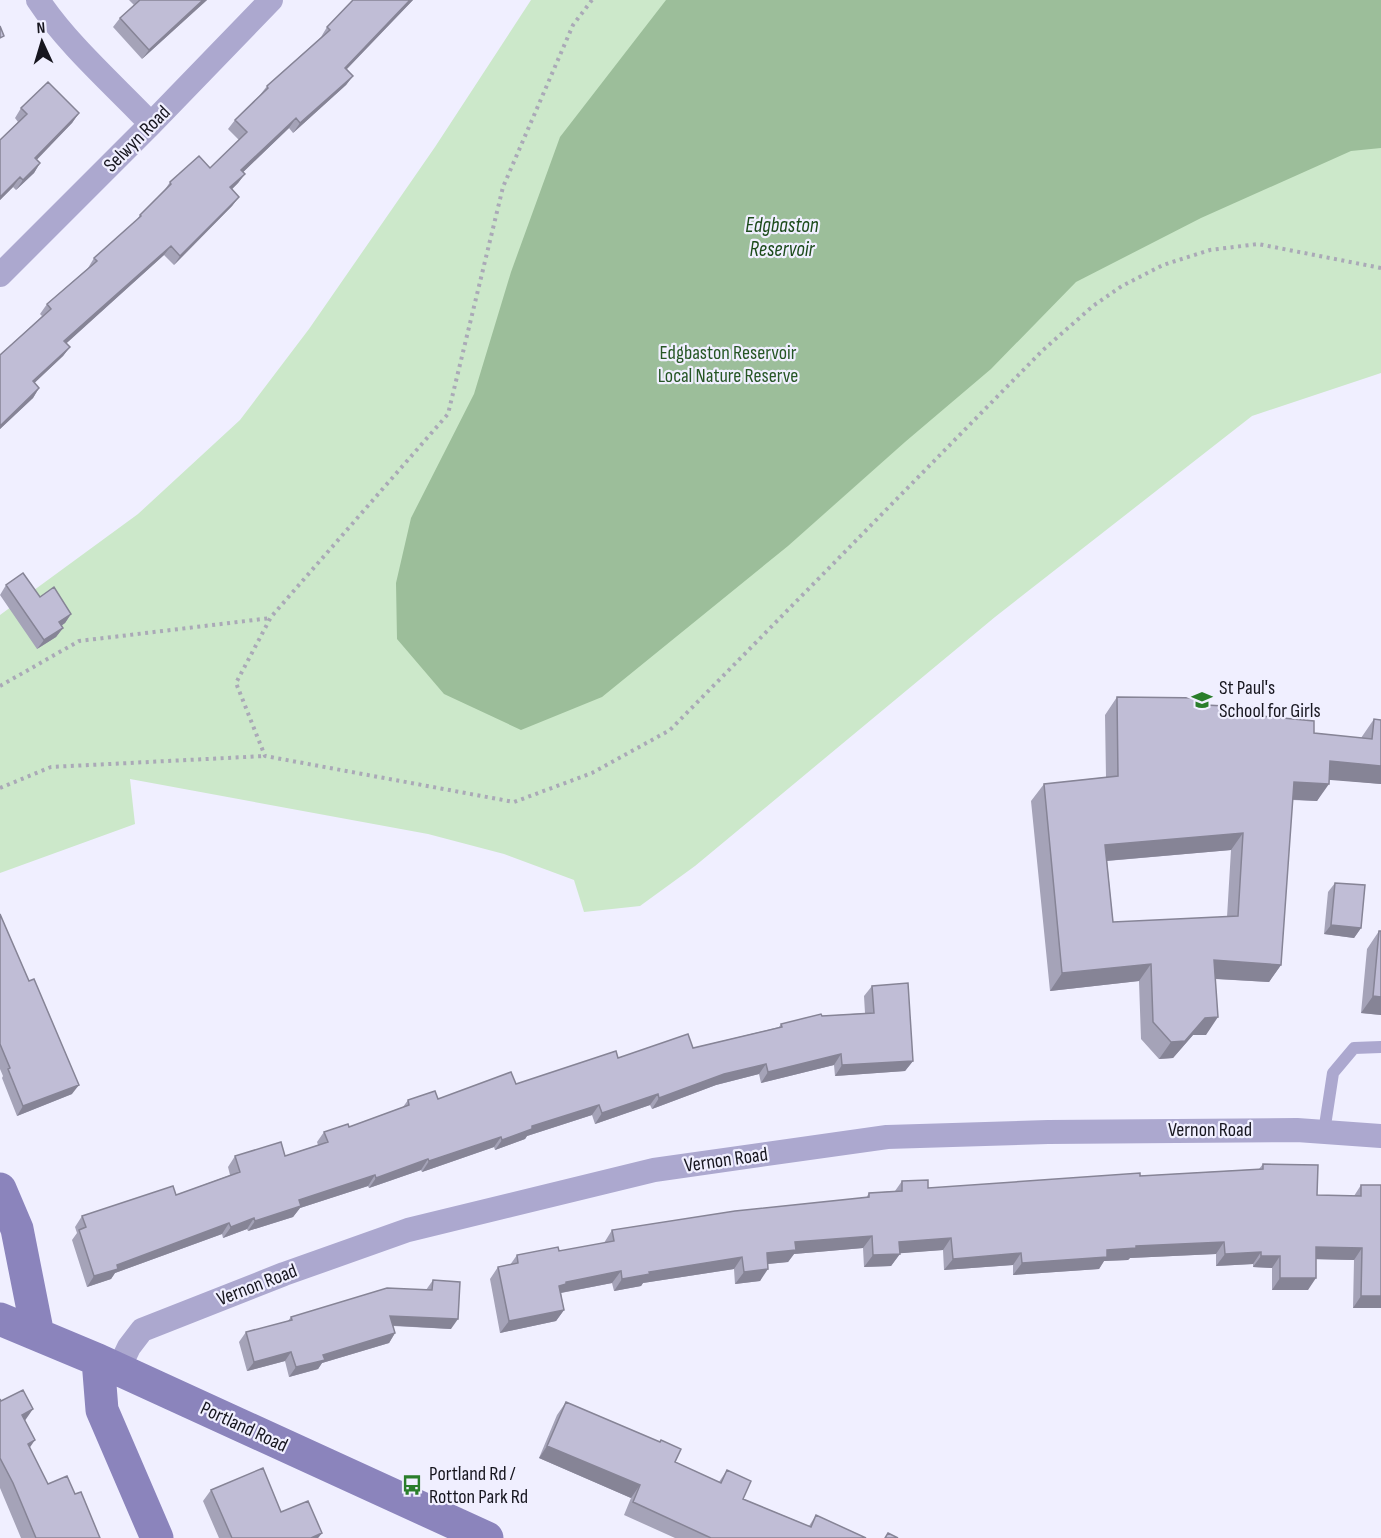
<svg xmlns="http://www.w3.org/2000/svg" width="1381" height="1538" font-family="'Sofia Sans Condensed',sans-serif">
<style>
.green{fill:#cce8ca}
.water{fill:#9cbe9a}
.lines{fill:none;stroke-linecap:round;stroke-linejoin:round}
.path{stroke:#aaa9b7;stroke-width:4;stroke-dasharray:3 4.5;stroke-linecap:butt}
.lane{stroke:#aca8cf;stroke-width:12}
.street{stroke:#aca8cf;stroke-width:24}
.secondary{stroke:#8b84bc;stroke-width:33}
.wall{fill:#a5a3b8;fill-rule:evenodd}
.shaded-wall{fill:#868496}
.building{fill:#c0bdd6;stroke:#868496;stroke-width:1.5;fill-rule:evenodd}
.labels{text-anchor:middle;dominant-baseline:central;stroke-width:4.5;stroke-linejoin:round;paint-order:stroke}
.street-label{font-size:20px;fill:#17161f;stroke:#f0efff}
.park-label{font-size:20px;fill:#265625;stroke:#f0efff}
.poi-label{font-size:20px;fill:#17161f;stroke:#f0efff;text-anchor:start}
.water-label{font-size:21px;font-style:italic;fill:#1c4b1b;stroke:#f0efff}
</style>
<rect width="100%" height="100%" fill="#f0efff"/>
<path class="green" d="M531 0H1381V373L1252 416 995 617 695 866 640 906 584 912 574 880 504 854 428 834 130 779 135 824 0 873V615L138 514 240 420 309 329 435 147Z"/>
<path class="water" d="M666 0H1381V148L1351 151 1201 218 1076 282 991 369 905 442 788 546 602 697 521 730 444 694 397 639 396 583 411 518 474 394 511 272 560 137Z"/>
<g class="lines">
<path class="path" d="M592 0 573 25 503 187 448 414 271 617 236 683 265 756 514 802 592 773 670 730 1043 350 1093 306 1122 286 1163 265 1210 250 1258 244 1381 268
M0 686 79 641 271 618
M0 788 51 767 265 756"/>
<path class="lane" d="M1324 1132 1333 1073 1354 1048 1381 1047"/>
<path class="street" d="M38 0C67 44 115 86 151 124
M0 275 151 124 271 0
M118 1370 129 1347 142 1330 284 1274 408 1230 654 1170 887 1137 1048 1132 1297 1130 1381 1136"/>
<path class="secondary" d="M0 1189 17 1229 38 1335
M0 1319 98 1360 487 1538
M98 1360 102 1410 157 1538"/>
</g>
<path class="wall" d="M129 0H207L142 59 113 27 120 18 134 5Z
M353 0H413L347 69 353 76 346 85 293 133 289 128 243 172 245 174 238 183 232 189 239 197 232 206 174 265 164 255 66 343 70 347 63 356 34 383 39 388 33 398 0 429V355L42 316 40 314 47 304 88 268 94 258 136 221 140 215 164 191 170 182 199 156 210 168 239 140 228 129 235 120 260 95 267 86 321 37 327 27Z
M21 108 79 113 72 123 36 159 40 163 34 173 16 190 13 187 0 200V140L18 122 15 118Z
M6 585 40 597 71 614 65 623 61 626 63 628 56 637 37 649 0 595Z
M1117 697 1206 705 1261 716 1314 733 1361 738 1374 719 1381 784 1329 779 1317 801 1292 800 1281 965 1269 982 1215 979 1206 1035H1193L1173 1058 1159 1059 1141 1039 1139 981 1050 991 1031 801 1044 784 1106 777 1105 715ZM1231 850 1227 917 1113 922 1107 861Z
M1335 883 1361 928 1354 938 1324 934 1328 892Z
M0 914 72 1094 17 1116 2 1078 3 1076 0 1069Z
M1379 931 1381 1015 1361 1013 1367 949Z
M872 986 913 1061 905 1071 835 1076 834 1065 761 1083 759 1074 716 1085 652 1109 650 1105 595 1124 592 1115 527 1136 525 1139 495 1150 494 1147 422 1172 421 1170 369 1188 368 1186 300 1208 293 1217 248 1231 247 1229 223 1238 222 1234 115 1273 111 1279 87 1287 72 1240 77 1233 75 1227 82 1216 176 1195 230 1175 228 1167 235 1156H285L318 1145 317 1142 324 1132 349 1127 403 1107 408 1100 438 1099 516 1084 618 1058 693 1048 779 1027 781 1024 822 1016 865 1013 864 996Z
M1263 1164 1317 1195 1354 1196 1361 1185 1381 1308H1353L1354 1260 1316 1259 1308 1290H1272V1268L1253 1267V1264L1216 1266V1254L1130 1258 1128 1260 1104 1261 1099 1269 1013 1275V1265L944 1270 943 1250 900 1253 891 1266 864 1267 863 1248 794 1254 788 1262 768 1264 760 1281 735 1284 734 1269 643 1283 641 1286 614 1291 612 1283 561 1293 564 1310 556 1321 500 1333 490 1279 498 1267 510 1265 517 1255 559 1251 604 1243 612 1230 866 1198 869 1193 895 1191 902 1181 928 1188 1259 1169Z
M433 1280 451 1329 393 1326 395 1333 389 1343 322 1363 318 1369 289 1377 285 1361 247 1371 239 1342 246 1332 288 1321 291 1317 426 1290Z
M0 1399 25 1421 30 1448 48 1484 75 1494 100 1538H21L0 1488Z
M566 1402 659 1442 661 1440 675 1462 719 1482 727 1470 743 1499 809 1526 816 1515 866 1538H675L624 1515 631 1498 539 1458 557 1415Z
M211 1490 281 1512 322 1533 318 1538H219L203 1501Z"/>
<path class="shaded-wall" d="M203 0H207L142 59 149 50Z
M410 0H413L339 77 345 68Z
M353 76 346 85 293 133 300 123Z
M79 113 72 123 29 168 35 158Z
M296 118 289 128 235 180 241 170Z
M40 163 34 173 16 190 23 180Z
M245 174 238 183 224 197 230 187Z
M20 177 13 187 0 200V197Z
M239 197 232 206 174 265 180 256Z
M171 246 164 255 58 351 64 341Z
M70 347 63 356 26 391 33 381Z
M39 388 33 398 0 429V426Z
M71 614 65 623 52 632 59 622Z
M63 628 56 637 37 649 44 640Z
M1330 761 1381 766V784L1318 779Z
M1294 782 1329 784 1317 801 1282 799Z
M1243 833 1231 850 1093 862 1105 845Z
M1331 925 1361 928 1354 938 1324 934Z
M1214 960 1281 965 1269 982 1202 978Z
M1151 964 1139 981 1050 991 1062 973Z
M1373 996 1381 997V1015L1361 1013Z
M1218 1017 1206 1035H1193L1173 1058 1159 1059 1171 1042 1205 1018Z
M841 1054 834 1065 761 1083 768 1072Z
M913 1061 905 1071 835 1076 842 1065Z
M766 1064 759 1074 716 1085 652 1109 659 1098 724 1074Z
M79 1085 72 1094 17 1116 23 1106Z
M658 1094 650 1105 595 1124 602 1113Z
M599 1105 592 1115 527 1136 525 1139 495 1150 502 1140 532 1126Z
M501 1137 494 1147 422 1172 429 1161Z
M428 1159 421 1170 369 1188 376 1178Z
M375 1175 368 1186 300 1208 293 1217 248 1231 255 1221 299 1200Z
M254 1218 247 1229 223 1238 231 1227Z
M229 1223 222 1234 115 1273 111 1279 87 1287 94 1276 117 1265Z
M872 1236 863 1248 794 1254 788 1262 758 1265 767 1253 795 1242Z
M951 1238 943 1250 891 1254 899 1242Z
M1224 1242 1216 1254 1130 1258 1128 1260 1104 1261 1099 1269 1013 1275 1022 1263 1107 1250 1136 1246Z
M1316 1247 1362 1248 1354 1260 1308 1259Z
M1261 1252 1253 1264 1216 1266 1225 1254Z
M1021 1253 1013 1265 944 1270 953 1259Z
M900 1254 891 1266 864 1267 873 1255Z
M1261 1256H1280L1272 1268 1253 1267Z
M742 1257 734 1269 643 1283 641 1286 614 1291 622 1279 649 1272Z
M768 1269 760 1281 735 1284 744 1272Z
M621 1271 612 1283 560 1293 559 1286 566 1282Z
M1280 1278H1316L1308 1290H1272Z
M1361 1296H1381V1308H1353Z
M564 1310 556 1321 500 1333 509 1321Z
M390 1316 458 1319 451 1329 383 1325Z
M395 1333 389 1343 322 1363 318 1369 289 1377 296 1367 323 1355Z
M291 1352 285 1361 247 1371 254 1362Z
M33 1409 24 1422 22 1415Z
M35 1440 26 1453 28 1444Z
M547 1446 640 1485 631 1498 539 1458Z
M322 1533 318 1538H311Z"/>
<path class="building" d="M140 0H203L149 50 120 18Z
M353 0H410L345 68 353 76 300 123 296 118 241 170 245 174 230 187 239 197 180 256 171 246 64 341 70 347 33 381 39 388 0 426V355L51 309 47 304 97 261 94 258 141 216 140 215 171 184 170 182 199 156 210 168 247 132 235 120 268 88 267 86 330 30 327 27Z
M0 26 4 36 0 38Z
M48 82 79 113 35 158 40 163 23 180 20 177 0 197V140L27 114 21 108Z
M23 573 40 597 54 587 71 614 59 622 63 628 44 640 6 585Z
M1117 697 1206 698V705L1262 708 1261 716 1314 721V733L1372 739 1374 719 1381 720V766L1330 761 1329 784 1294 782 1281 965 1214 960 1218 1017 1205 1018 1185 1041 1171 1042 1153 1022 1151 964 1062 973 1044 784 1118 776ZM1243 833 1238 916 1113 922 1105 845Z
M1335 883 1365 885 1361 928 1331 925Z
M0 914 29 981 34 979 79 1085 23 1106 8 1069 10 1068 0 1044Z
M1379 931H1381V997L1373 996Z
M908 983 913 1061 842 1065 841 1054 768 1072 766 1064 724 1074 659 1098 658 1094 602 1113 599 1105 532 1126V1129L502 1140 501 1137 429 1161 428 1159 376 1178 375 1175 299 1200 301 1206 255 1221 254 1218 231 1227 229 1223 117 1265 118 1269 94 1276 79 1230 86 1227 82 1216 173 1186 176 1195 240 1172 235 1156 281 1142 285 1156 328 1142 324 1132 348 1124 349 1127 409 1105 408 1100 435 1091 438 1099 511 1072 516 1084 616 1051 618 1058 688 1034 693 1048 782 1027 781 1024 821 1014 822 1016 874 1013 872 986Z
M1263 1164 1318 1165 1317 1195 1361 1196V1185H1381V1296H1361L1362 1248 1316 1247V1278H1280V1256H1261V1252L1225 1254 1224 1242 1136 1246V1248L1107 1250V1257L1022 1263 1021 1253 953 1259 951 1238 899 1242 900 1254 873 1255 872 1236 795 1242 796 1250 767 1253 768 1269 744 1272 742 1257 649 1272 650 1274 622 1279 621 1271 566 1282V1284L559 1286 564 1310 509 1321 498 1267 518 1263 517 1255 558 1247 559 1251 614 1241 612 1230 735 1211 869 1197V1193L902 1191V1181L928 1180V1188L1140 1173V1176L1263 1169Z
M433 1280 460 1282 458 1319 390 1316 395 1333 323 1355 325 1360 296 1367 291 1352 254 1362 246 1332 292 1320 291 1317 387 1288 432 1290Z
M23 1390 33 1409 22 1415 35 1440 28 1444 48 1484 67 1476 75 1494 81 1492 100 1538H36L13 1483 0 1458V1399L1 1401Z
M566 1402 660 1442 661 1440 681 1449 675 1462 721 1483 727 1470 751 1481 743 1499 811 1527 816 1515 866 1538H711L633 1502 640 1485 547 1446Z
M263 1468 281 1512 308 1501 322 1533 311 1538H232L211 1490Z
M888 1533 898 1538H885Z"/>
<defs>
<g id="school-bare" transform="scale(1.62)"><path d="M0-5L7-2L0 1L-7-2ZM-4 1L0 2.5L4 1V4Q0 6-4 4Z" fill="#2a7e2b" stroke="#f0efff" stroke-width="2.5" paint-order="stroke"/></g>
<g id="bus-bare" transform="scale(1.62)"><path d="M-5-6H5V4H4V6H2V4H-2V6H-4V4H-5ZM-3.5-4V0h7V-4ZM-3.5 1.2v1.5H-2V1.2ZM2 1.2v1.5H3.5V1.2Z" fill="#2a7e2b" stroke="#f0efff" stroke-width="2.5" paint-order="stroke"/></g>
</defs>
<g fill-rule="evenodd">
<use href="#school-bare" x="1202" y="700"/>
<use href="#bus-bare" x="412" y="1485"/>
</g>
<g class="labels">
<g class="street-label">
<text transform="translate(137 139) rotate(-45)">Selwyn Road</text>
<text x="1210" y="1130">Vernon Road</text>
<text transform="translate(726 1160) rotate(-8)">Vernon Road</text>
<text transform="translate(257 1285) rotate(-21)">Vernon Road</text>
<text transform="translate(244 1427) rotate(25)">Portland Road</text>
</g>
<g class="park-label">
<text x="728" y="353">Edgbaston Reservoir<tspan x="728" dy="23">Local Nature Reserve</tspan></text>
</g>
<g class="poi-label">
<text x="1219" y="688">St Paul's<tspan x="1219" dy="23">School for Girls</tspan></text>
<text x="429" y="1474">Portland Rd /<tspan x="429" dy="23">Rotton Park Rd</tspan></text>
</g>
<g class="water-label">
<text x="782" y="225">Edgbaston<tspan x="782" dy="24">Reservoir</tspan></text>
</g>
</g>
<g transform="translate(42 42) rotate(356)" stroke="#f0efff" stroke-width="4.5" paint-order="stroke">
<path d="M0-4.5L10 22L0 15L-10 22Z" fill="#17161f"/>
<text y="-9" font-size="16" font-weight="bold" text-anchor="middle" fill="#17161f">N</text>
</g>
</svg>
